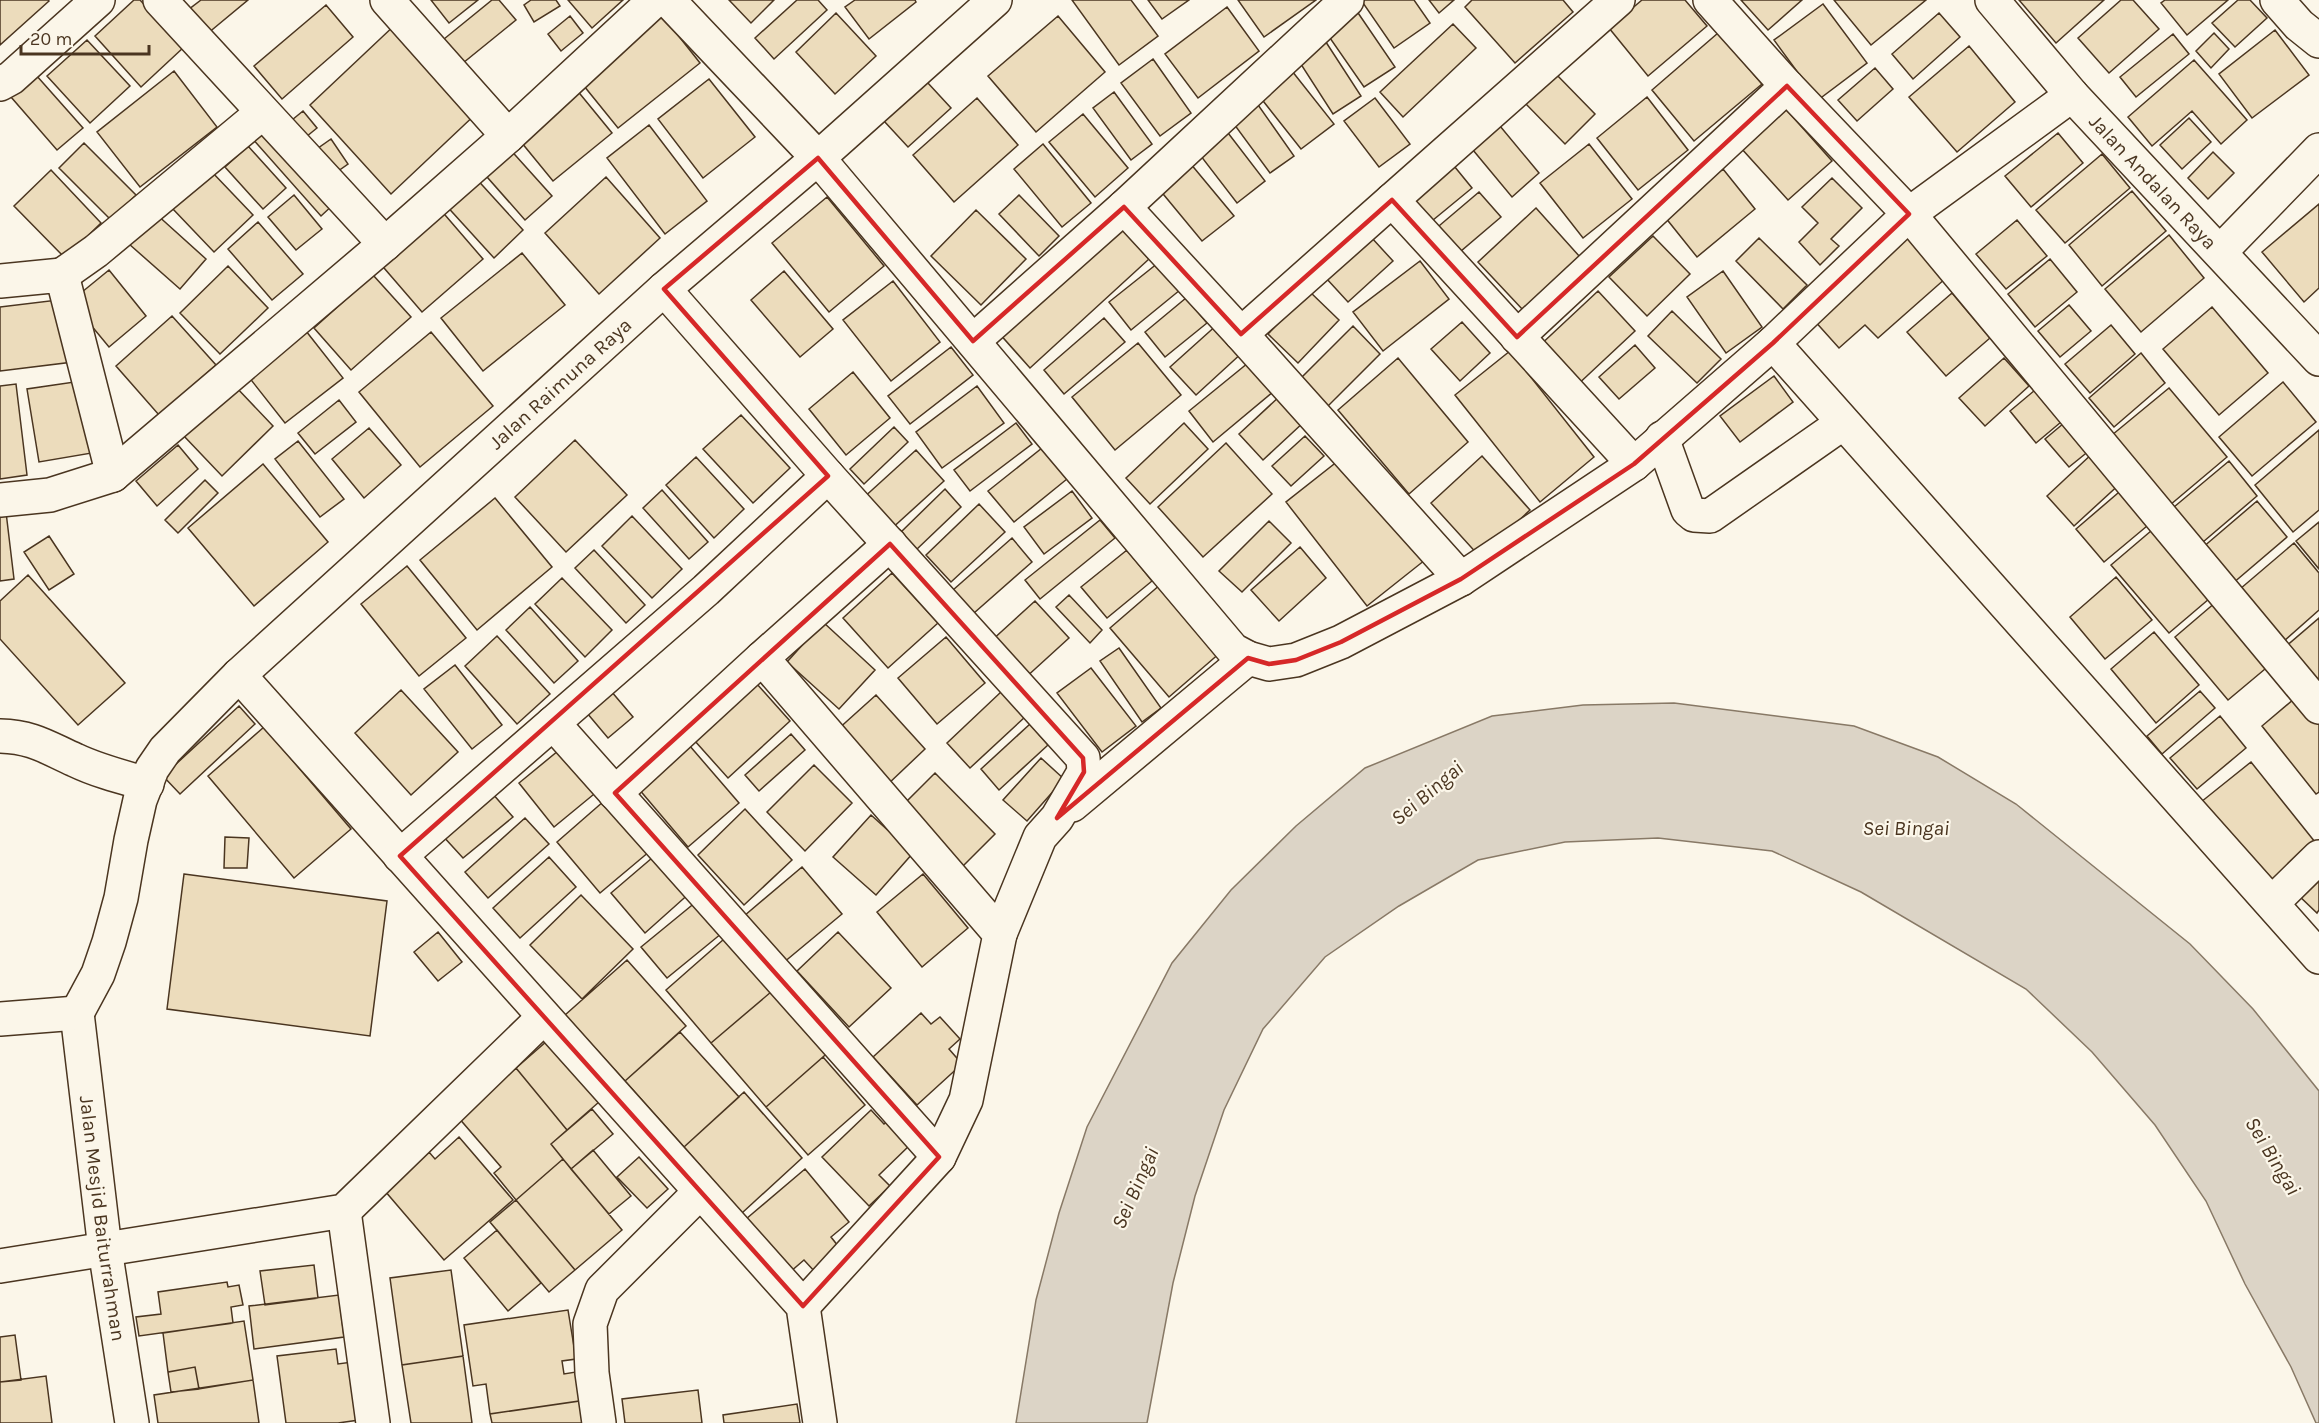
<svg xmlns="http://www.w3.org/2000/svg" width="2319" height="1423" font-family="Karla,sans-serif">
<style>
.water{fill:#dcd4c6;stroke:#887966;stroke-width:1.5}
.building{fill:#ecdcbc;stroke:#4a3520;stroke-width:1.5}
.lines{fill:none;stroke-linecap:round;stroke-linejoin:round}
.street-casing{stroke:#4a3520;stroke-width:36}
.street{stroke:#fbf6e9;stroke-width:33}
.marked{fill:none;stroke:#d62828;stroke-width:4.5;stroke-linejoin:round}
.labels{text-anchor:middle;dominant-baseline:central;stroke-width:4.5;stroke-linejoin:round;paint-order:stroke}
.street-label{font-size:20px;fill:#4a3520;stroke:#fbf6e9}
.water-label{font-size:21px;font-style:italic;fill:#4a3520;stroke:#fbf6e9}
</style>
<rect width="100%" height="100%" fill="#fbf6e9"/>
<path class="water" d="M1674 703 1854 726 1938 757 2016 804 2190 944 2253 1009 2319 1091V1423H2316L2291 1367 2245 1284 2206 1201 2155 1125 2092 1052 2026 989 1861 892 1772 851 1658 838 1565 842 1478 860 1399 906 1325 957 1263 1029 1224 1110 1195 1196 1173 1283 1147 1423H1016L1036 1300 1059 1213 1087 1127 1172 963 1231 890 1296 826 1365 768 1492 716 1583 705Z"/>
<path class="building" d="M0 0H48L49 1 0 45Z
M134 0H140L184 47 141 87 95 36Z
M201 0H248L207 34 188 10Z
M431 0H478L449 23Z
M492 0H499L516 20 463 63 444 39Z
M531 0H556L560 6 534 22 524 5Z
M568 0H623L592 28Z
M729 0H774L751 23Z
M797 0H818L827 10 774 59 755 38Z
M855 0H915L916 2 869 39 845 7Z
M1072 0H1131L1158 36 1119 65Z
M1148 0H1189L1162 19Z
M1238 0H1316L1264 37Z
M1361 0H1414L1430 23 1394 48Z
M1429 0H1454L1439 13Z
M1472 0H1563L1573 12 1515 63 1465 7Z
M1642 0H1685L1707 26 1648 76 1609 28Z
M1741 0H1802L1768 30Z
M1834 0H1926L1871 45Z
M2019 0H2104L2056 43Z
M2121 0H2133L2159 29 2109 73 2078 38Z
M2165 0H2228L2187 35 2161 3Z
M2238 0H2250L2267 18 2235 47 2212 23Z
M1823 4 1867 63 1818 100 1774 40Z
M326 5 353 37 282 99 254 66Z
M1227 7 1259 51 1198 98 1165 54Z
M1354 7 1395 67 1364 87 1323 28Z
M836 13 876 56 835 94 796 52Z
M1939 13 1960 37 1913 79 1892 54Z
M662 15 700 63 618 128 580 81Z
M570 16 583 33 561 51 548 34Z
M1058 16 1105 72 1036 132 988 76Z
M398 22 480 110 391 194 310 105Z
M1453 24 1476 48 1403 117 1380 92Z
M2275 30 2309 75 2252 118 2219 74Z
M1718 33 1762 84 1694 141 1652 90Z
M2214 33 2229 49 2211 68 2196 51Z
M2173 34 2189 54 2136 97 2120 77Z
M1322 36 1361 96 1333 114 1295 55Z
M87 40 130 86 90 123 47 76Z
M1969 46 2015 102 1957 152 1909 97Z
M1153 59 1191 113 1160 136 1121 83Z
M2194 60 2247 120 2221 144 2192 111 2152 146 2128 117Z
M1875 68 1893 89 1857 121 1838 100Z
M174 71 217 127 140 187 97 132Z
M1292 71 1334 124 1301 149 1260 97Z
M1554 72 1595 114 1565 144 1524 102Z
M36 75 83 128 57 150 11 97Z
M709 79 755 137 703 178 658 119Z
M927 82 951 108 908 147 884 121Z
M576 89 612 133 553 181 517 137Z
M1114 92 1152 144 1131 160 1093 108Z
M1647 97 1688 150 1638 190 1597 138Z
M977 98 1018 145 954 202 913 155Z
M1375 98 1410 144 1379 167 1344 121Z
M1256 102 1294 156 1270 173 1231 120Z
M1785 108 1832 161 1788 200 1741 148Z
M303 111 317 128 301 141 287 124Z
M1083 114 1128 168 1095 197 1049 142Z
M2189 118 2211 142 2182 169 2160 145Z
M1495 120 1539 173 1512 197 1468 144Z
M649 125 707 201 665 234 607 158Z
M266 126 335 203 321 216 252 138Z
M1225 129 1265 181 1237 203 1197 151Z
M2058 133 2083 163 2031 207 2005 176Z
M331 139 348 164 331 176 314 151Z
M84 143 136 195 111 220 59 168Z
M1043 144 1091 203 1062 227 1014 169Z
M1589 144 1632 199 1583 238 1540 183Z
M506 145 552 196 525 220 480 169Z
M248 146 286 188 263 209 225 167Z
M2213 152 2234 173 2208 199 2188 178Z
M2102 154 2130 188 2065 243 2036 210Z
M1450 161 1472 188 1427 225 1405 198Z
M1190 163 1234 216 1202 241 1159 189Z
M1723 169 1755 209 1697 257 1665 217Z
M51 170 101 223 65 258 14 206Z
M211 171 253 215 214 252 172 208Z
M473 175 523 230 494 258 443 202Z
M606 177 660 238 599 294 545 233Z
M1832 178 1862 208 1831 239 1839 246 1820 265 1799 242 1818 223 1802 207Z
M2132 191 2166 231 2102 286 2069 245Z
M1479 192 1501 217 1454 257 1433 231Z
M294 195 322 229 296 250 268 217Z
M1019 195 1059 236 1039 256 999 214Z
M827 197 884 266 829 312 772 243Z
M2319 204V288L2304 302 2262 252Z
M439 208 483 259 422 312 378 261Z
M1536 208 1580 257 1523 310 1478 262Z
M976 210 1026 259 981 305 931 256Z
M155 213 206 259 180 289 129 244Z
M2017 220 2047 256 2006 289 1976 254Z
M258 222 303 274 272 300 228 249Z
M1118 224 1149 259 1030 368 998 332Z
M1909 234 1946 278 1878 338 1865 325 1839 348 1813 319Z
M2169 235 2204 278 2141 332 2105 289Z
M1653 236 1690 274 1647 316 1609 277Z
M1371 237 1393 261 1348 302 1326 278Z
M1759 238 1807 285 1783 309 1736 261Z
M522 253 565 305 483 371 441 318Z
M2050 259 2077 292 2035 327 2008 294Z
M1420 261 1449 299 1383 351 1353 312Z
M1158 263 1180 290 1131 330 1109 302Z
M228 266 268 308 220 354 180 313Z
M109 270 146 316 109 347 71 301Z
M784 271 833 329 800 357 751 300Z
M1723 271 1762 327 1726 353 1687 297Z
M373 275 411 317 351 370 314 328Z
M893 281 940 342 891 381 843 320Z
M1309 291 1339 320 1298 363 1268 334Z
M1598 291 1635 331 1573 389 1536 349Z
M1952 293 1990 338 1946 376 1907 332Z
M1186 298 1207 323 1165 357 1145 332Z
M66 299 73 362 0 371V307Z
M2069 305 2091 331 2060 357 2038 331Z
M2212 307 2268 373 2219 415 2163 349Z
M1672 311 1721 359 1697 383 1648 336Z
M172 316 216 365 159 415 116 366Z
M1104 318 1125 342 1064 394 1044 370Z
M1462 322 1490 353 1460 381 1431 349Z
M1219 323 1244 351 1196 395 1170 367Z
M2111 325 2135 354 2090 393 2065 364Z
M1353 326 1380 354 1327 407 1300 379Z
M306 331 343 378 285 423 248 376Z
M431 332 493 406 420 467 359 392Z
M1138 343 1181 395 1115 450 1072 397Z
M1635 345 1655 368 1619 399 1599 377Z
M951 347 973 375 910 424 888 396Z
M1510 351 1594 457 1540 502 1455 395Z
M2141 353 2165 383 2114 427 2089 398Z
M1398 358 1468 442 1409 494 1338 410Z
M2004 358 2029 386 1985 426 1959 398Z
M1248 363 1273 392 1213 442 1189 411Z
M853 372 890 418 846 455 809 409Z
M1774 376 1793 402 1740 442 1720 416Z
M81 381 92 453 39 462 27 389Z
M2283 382 2316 422 2252 476 2219 437Z
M16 384 27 475 0 479V386Z
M2041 385 2067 417 2036 443 2010 411Z
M235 386 273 426 222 476 183 435Z
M977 386 1004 423 942 468 916 432Z
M2169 388 2227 457 2170 505 2112 435Z
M1281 395 1305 421 1263 460 1239 434Z
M339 400 356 422 315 454 298 433Z
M741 415 790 468 753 503 703 449Z
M2070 418 2095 446 2069 467 2045 439Z
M1016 423 1032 444 970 491 954 470Z
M1184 423 1208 449 1150 504 1126 478Z
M894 427 908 442 864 484 850 469Z
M369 428 401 465 364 498 332 459Z
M2319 430V510L2293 532 2255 485Z
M1305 436 1324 456 1291 486 1272 466Z
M575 440 627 495 566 552 515 497Z
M298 441 344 499 320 517 275 459Z
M1226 443 1272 494 1203 557 1158 507Z
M178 445 198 469 157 506 136 481Z
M1042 448 1067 479 1014 522 988 491Z
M916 450 944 481 889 531 861 500Z
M2095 451 2123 481 2074 526 2047 496Z
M1482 456 1530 510 1480 557 1431 503Z
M696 457 744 509 714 538 666 485Z
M1343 457 1425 560 1367 606 1286 502Z
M2229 461 2257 496 2203 542 2174 507Z
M263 464 328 542 254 606 188 528Z
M205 480 218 493 178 533 165 520Z
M2125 487 2153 521 2104 562 2076 529Z
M945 489 961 507 916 550 900 533Z
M662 490 708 542 689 559 643 508Z
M1072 491 1092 518 1044 554 1024 527Z
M495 498 552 567 477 630 420 560Z
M2257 501 2287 537 2232 584 2202 548Z
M979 504 1005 532 951 582 926 555Z
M6 512 14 579 0 581V513Z
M632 516 682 569 652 598 602 546Z
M1100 520 1115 538 1040 599 1025 580Z
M1269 521 1291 543 1242 592 1219 571Z
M2319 522V569L2296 541Z
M2158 525 2216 593 2169 633 2111 565Z
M49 536 74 574 49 590 24 552Z
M1012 538 1032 562 974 613 953 590Z
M2294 543 2319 573V610L2284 641 2240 589Z
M1300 547 1326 578 1279 621 1251 590Z
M594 550 645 605 626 623 575 568Z
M1127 550 1152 581 1107 618 1081 587Z
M407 566 466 638 419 676 361 604Z
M892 573 938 623 888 668 843 618Z
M28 575 125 683 78 725 0 639V601Z
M2116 577 2152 620 2105 659 2070 617Z
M562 578 612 630 585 657 535 604Z
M1161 584 1221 652 1169 697 1110 628Z
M1069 595 1102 630 1090 643 1056 607Z
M2223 596 2277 659 2228 700 2175 637Z
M1035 601 1069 638 1024 679 990 642Z
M530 607 578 661 554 683 506 630Z
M2319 618V680L2315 683 2285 647Z
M823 622 875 670 839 709 787 662Z
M2154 632 2199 685 2156 723 2111 669Z
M497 636 550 694 517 724 465 666Z
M946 637 985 683 937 724 898 678Z
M1119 648 1161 708 1142 722 1100 661Z
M455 665 502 725 472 749 424 689Z
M1091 668 1136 726 1102 752 1057 693Z
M748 674 790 721 728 778 686 731Z
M401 690 458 752 411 795 355 733Z
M611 691 633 717 608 738 587 713Z
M1002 691 1025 717 970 768 947 743Z
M2200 691 2215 708 2162 754 2147 736Z
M2300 694 2319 718V792L2316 794 2262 726Z
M876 695 925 749 886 786 836 731Z
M239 706 255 724 180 794 163 776Z
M2220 716 2246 748 2197 789 2170 758Z
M1030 724 1048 745 999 790 981 769Z
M264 727 351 829 294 878 208 776Z
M791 734 805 750 759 791 745 775Z
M689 745 739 803 688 847 638 788Z
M564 746 599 790 554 827 519 783Z
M1041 758 1064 779 1027 821 1003 800Z
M2251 762 2319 847 2272 891 2201 802Z
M814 765 852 803 805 851 767 812Z
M935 773 995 834 961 868 901 807Z
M492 793 513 817 463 858 442 835Z
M612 794 656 846 600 893 557 842Z
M745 809 792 860 744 905 698 855Z
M871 815 913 853 876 895 833 857Z
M525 818 549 844 488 898 465 872Z
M225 837 249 838 247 868H224Z
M659 852 692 891 645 933 611 893Z
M549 857 576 887 520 938 493 908Z
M802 867 842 914 783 963 744 916Z
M2319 869V910L2317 913 2296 893Z
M184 874 387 901 370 1036 167 1009Z
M923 874 968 928 922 967 877 912Z
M581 895 633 949 582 999 530 945Z
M702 897 727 929 667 978 641 947Z
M438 932 462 962 438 981 414 952Z
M732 932 778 986 711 1043 666 990Z
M838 932 891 988 849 1027 797 971Z
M627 960 686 1026 625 1081 565 1015Z
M778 986 832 1049 766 1107 711 1043Z
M921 1013 931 1024 940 1017 960 1039 949 1049 962 1064 917 1105 873 1057Z
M680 1032 739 1097 684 1147 625 1081Z
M547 1041 599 1102 567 1130 516 1068Z
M823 1057 865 1105 808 1155 766 1107Z
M516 1068 567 1130 551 1144 563 1159 516 1200 494 1173 501 1167 458 1117Z
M744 1092 802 1158 742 1213 684 1147Z
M592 1109 613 1134 571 1169 551 1144Z
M871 1110 884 1124 889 1120 912 1143 879 1175 890 1186 869 1206 822 1157Z
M459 1137 513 1200 444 1260 385 1191 429 1152 435 1159Z
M593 1150 631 1196 609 1214 571 1169Z
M639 1157 668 1189 647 1208 617 1177Z
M563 1159 622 1230 575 1270 516 1200Z
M805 1169 849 1222 831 1237 842 1251 816 1273 804 1260 790 1272 746 1219Z
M516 1200 575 1270 549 1292 490 1222Z
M497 1230 541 1283 508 1311 464 1258Z
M314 1265 318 1298 265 1305 260 1271Z
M451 1270 463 1356 402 1365 390 1278Z
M227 1282 228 1287 239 1285 243 1305 231 1307 233 1323 139 1336 136 1317 161 1314 158 1292Z
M339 1295 344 1337 254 1349 249 1306Z
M568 1310 576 1359 562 1361 564 1374 582 1371 586 1400 490 1414 486 1384 473 1386 464 1325Z
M244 1321 253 1380 199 1389 195 1367 168 1372 163 1333Z
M15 1335 21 1380 0 1382V1337Z
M336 1349 338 1364 352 1362 359 1420 338 1423H286L277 1356Z
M463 1356 472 1423H411L402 1365Z
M195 1367 199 1389 171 1392 168 1372Z
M46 1376 52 1423H0V1382Z
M253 1380 259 1423H158L154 1395Z
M698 1390 702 1423H625L622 1399Z
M579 1401 583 1423H492L490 1414Z
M797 1404 800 1423H724L723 1415Z"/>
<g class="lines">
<g class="street-casing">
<g id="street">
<path d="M160 0 385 244"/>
<path d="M387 0 508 136"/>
<path d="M668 0 818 158 1233 650 1248 658 1269 664 1296 660 1341 642 1461 579 1634 464 1773 343 1909 214 2072 95"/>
<path d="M1710 0 1787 86 1909 214 2319 707"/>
<path id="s1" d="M1992 0 2072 95 2319 359"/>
<path d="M2277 0 2299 25 2319 41"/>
<path d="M0 84 11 78 98 0"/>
<path d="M1392 200 1618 0"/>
<path d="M1124 207 1241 334 1461 579"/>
<path d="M2220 252 2319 150"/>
<path d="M62 275 96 251 262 113"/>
<path d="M0 281 62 275 113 475"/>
<path d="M664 289 828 476 1083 758 1084 772 1057 818 1040 837 1000 934"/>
<path d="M1241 334 1392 200 1634 464"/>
<path d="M1517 337 1787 86"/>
<path d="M973 341 1124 207 1347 0"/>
<path d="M1773 343 2319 957"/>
<path d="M1662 438 1688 510 1694 515 1710 516 1843 423"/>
<path d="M0 500 50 495 113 475 385 244 508 136 655 0"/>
<path d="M239 675 803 1306 820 1423"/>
<path d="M553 723 939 1157"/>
<path d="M0 736C33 737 46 747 75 760 98 771 122 777 147 784"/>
<path d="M615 793 762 658"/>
<path d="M1072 805 1248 658"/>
<path d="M400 856 706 590 828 476"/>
<path d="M2272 903 2319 857"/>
<path id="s2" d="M77 1013 98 974 109 942 121 898 131 840 140 800 152 769 165 750 239 675 664 289 818 158 995 0"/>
<path id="s3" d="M77 1013 105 1249 132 1423"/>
<path d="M0 1019 77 1013"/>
<path d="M344 1211 373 1423"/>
<path d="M0 1266 344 1211 544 1017"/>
<path d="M803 1306 939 1157 966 1100 1000 934 762 658 890 544"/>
<path d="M599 1423 592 1373 590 1324 602 1290 700 1192"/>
</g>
</g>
<use href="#street" class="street"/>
</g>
<path class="marked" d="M1787 86 1909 214 1773 343 1634 464 1461 579 1341 642 1296 660 1269 664 1248 658 1057 818 1084 772 1083 758 890 544 615 793 939 1157 803 1306 400 856 828 476 664 289 818 158 973 341 1124 207 1241 334 1392 200 1517 337Z"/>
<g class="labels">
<g class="street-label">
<text stroke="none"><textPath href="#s1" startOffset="243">Jalan Andalan Raya</textPath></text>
<text stroke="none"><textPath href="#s2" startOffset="819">Jalan Raimuna Raya</textPath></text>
<text stroke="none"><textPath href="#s3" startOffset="207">Jalan Mesjid Baiturrahman</textPath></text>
</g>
<g class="water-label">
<text transform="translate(1427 793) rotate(-40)">Sei Bingai</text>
<text x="1906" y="828">Sei Bingai</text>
<text transform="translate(2273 1156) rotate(59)">Sei Bingai</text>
<text transform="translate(1135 1188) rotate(-66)">Sei Bingai</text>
</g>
</g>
<path d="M21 45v9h128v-9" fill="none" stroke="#4a3520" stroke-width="3"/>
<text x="30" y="45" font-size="18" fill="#4a3520" stroke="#fbf6e9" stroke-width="4.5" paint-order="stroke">20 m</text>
</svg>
